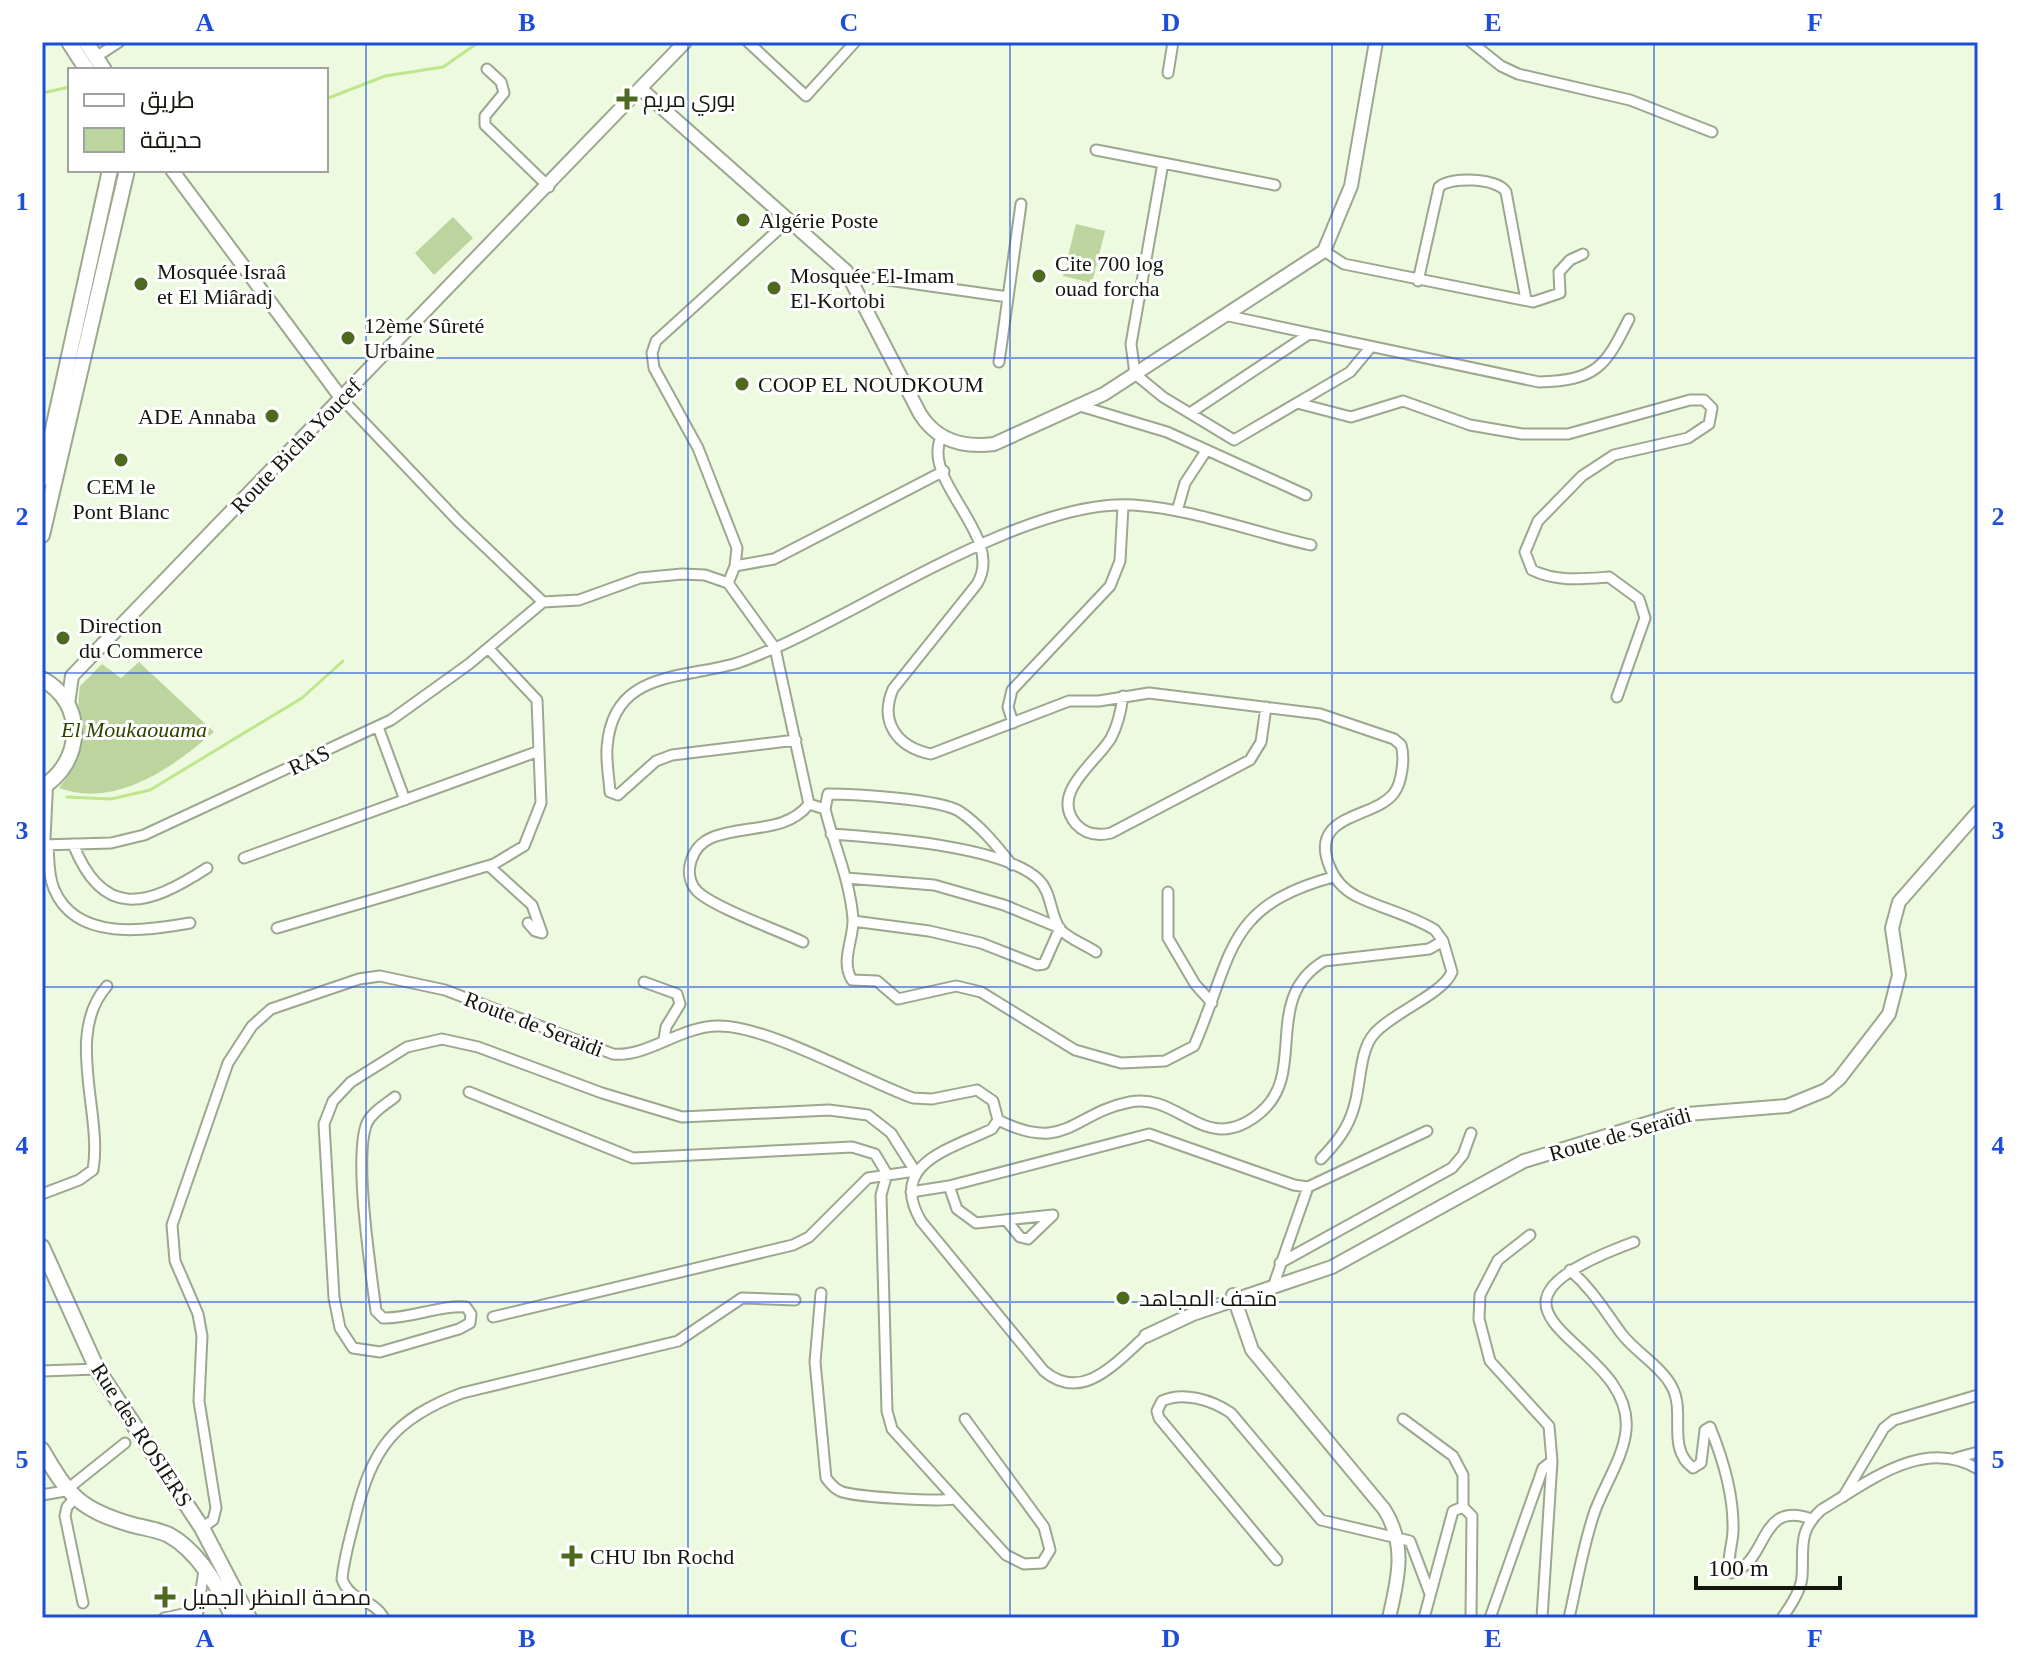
<svg xmlns="http://www.w3.org/2000/svg" width="2020" height="1660" font-family="'Times New Roman',Cairo,serif">
<style>
.green{fill:#bcd49e}
.lines{fill:none;stroke-linecap:round;stroke-linejoin:round}
.stream{stroke:#bfe68b;stroke-width:3}
.street-casing{stroke:#9ba78e;stroke-width:13}
.secondary-casing{stroke:#9ba78e;stroke-width:16}
.primary-casing{stroke:#9ba78e;stroke-width:18}
.street{stroke:#fff;stroke-width:9}
.secondary{stroke:#fff;stroke-width:12}
.primary{stroke:#fff;stroke-width:14}
.grid{fill:none;stroke:#1d4ed8;stroke-width:2;stroke-opacity:0.55}
.poi-dot{fill:#4d6a1e;stroke:#fff;stroke-width:3}
.labels{text-anchor:middle;dominant-baseline:central;stroke-width:6;stroke-linejoin:round;paint-order:stroke}
.poi-label{font-size:22px;fill:#13170e;stroke:#fff;text-anchor:start}
.street-label{font-size:22px;fill:#13170e;stroke:#fff}
.park-label{font-size:22px;font-style:italic;fill:#2d4400;stroke:#fff}
.neatline{fill:none;stroke:#1d4ed8;stroke-width:3}
.grid-label{font-size:26px;text-anchor:middle;font-weight:bold;fill:#1d4ed8}
</style>
<rect width="100%" height="100%" fill="#edfadf"/>
<path class="green" d="M453 217 473 238 434 275 415 253Z
M1076 224 1105 231 1092 283 1063 276Z
M139 662 214 732C173 767 116 809 59 788 94 746 73 731 80 686L102 664 121 678Z"/>
<g class="lines">
<path class="stream" d="M42 93 70 87
M326 99 385 76 443 67 479 42
M67 797 111 799 150 790 302 698 343 661"/>
<g class="street-casing">
<path id="street" d="M748 42 806 96 855 42
M1471 42 1501 66 1518 74 1630 100 1712 132
M96 57 119 42
M487 69 501 82 504 93 485 116V125L549 187
M1168 73 1173 42
M1096 150 1163 163
M1275 185 1163 163 1131 344 1135 374 1163 397 1234 440 1350 372 1370 348
M1324 251 1344 264 1533 302 1560 293 1559 272 1570 260 1583 254
M850 280 874 278 1008 297
M1418 281 1439 187C1451 176 1498 178 1506 192L1526 300
M1224 315 1539 382C1597 380 1605 367 1629 319
M999 362 1021 204
M342 399 458 521 543 602 579 600 640 578 682 574 705 575 728 583 775 648 809 804C786 834 743 824 711 838 692 846 682 873 696 890 710 906 780 931 803 942
M1297 403 1351 417 1403 401 1470 425 1522 434H1568L1690 400H1704L1712 408 1709 424 1688 438 1614 455 1582 476 1538 521 1525 552 1532 570C1556 582 1583 579 1609 577L1639 599 1645 618 1617 697
M1080 406 1167 432 1306 495
M1190 413 1309 334
M941 437C921 483 1006 536 977 584L893 689C879 722 897 747 931 754L1069 701H1099L1149 693 1320 714 1394 739 1401 745C1405 757 1402 783 1394 793 1375 819 1309 813 1329 865 1334 879 1343 889 1356 896 1382 909 1411 915 1435 930L1443 941 1452 972C1443 994 1392 1013 1374 1034 1359 1051 1361 1085 1354 1107 1348 1129 1336 1143 1321 1159
M1177 511 1185 483 1206 451
M735 566 774 559 944 471
M728 583 735 566 737 548 698 448 654 368 652 353 656 341 789 220
M1123 696C1121 711 1118 725 1111 738 1097 762 1049 793 1076 824 1085 834 1098 836 1111 833L1250 760 1261 742 1266 707
M1013 723 1008 707 1012 690 1110 586 1120 561 1123 506
M378 727 405 800
M796 740 672 755 656 761 618 795 610 792C609 778 606 762 607 748 612 672 678 679 734 664 748 660 762 653 775 648 871 606 1030 498 1133 505 1194 509 1252 532 1311 545
M809 804 825 809C834 846 850 880 853 919 854 939 840 961 852 980L877 981 898 999 956 986 981 992 1075 1050 1121 1063 1165 1061 1194 1046C1234 954 1224 907 1333 877
M825 809 828 794C854 794 938 799 959 811 980 825 997 846 1012 865
M831 834C881 838 1001 845 1038 879 1052 892 1050 915 1060 929 1067 938 1086 945 1096 952
M73 844C103 920 147 907 207 868
M42 845 111 843 144 835 391 720 469 664 543 602
M48 845C49 859 48 875 54 889 76 942 146 931 190 923
M244 858 539 751
M489 866 532 905 542 933 535 931 528 923
M846 878 934 885 1004 905 1060 928 1044 964 1037 965 981 943 929 931 853 921
M1168 892V938L1195 984 1212 1003
M277 928 494 864 524 846 541 803 537 700 488 648
M644 982 677 994 680 1004 666 1027 664 1039
M469 1092 633 1158 852 1147 875 1154 887 1174 881 1195 887 1411 892 1429 1006 1555 1024 1564 1042 1563 1050 1550 1044 1527 965 1419
M395 1097C386 1104 372 1112 367 1123 353 1156 371 1271 376 1311L383 1318C411 1319 438 1305 466 1307L471 1314 470 1323 459 1329 380 1352 353 1348 340 1328 334 1298 324 1124 333 1101 351 1082 407 1047 442 1039 478 1047 602 1093 682 1117 829 1110 868 1115 891 1133 915 1171 868 1178 809 1237 793 1245 493 1317
M998 1120C1066 1154 1073 1113 1130 1102 1180 1092 1206 1159 1261 1112 1308 1072 1261 999 1324 961L1429 949 1443 941
M949 1186 957 1209 976 1223 1053 1215 1028 1239 1020 1237 1006 1220
M911 1192 949 1186 1149 1134 1294 1185 1308 1187 1427 1131
M42 1194 79 1180 93 1170C103 1114 64 1034 107 986
M1280 1263 1452 1168 1463 1155 1471 1133
M1570 1270C1592 1289 1604 1310 1621 1333 1635 1352 1661 1366 1672 1387 1686 1413 1666 1448 1693 1468L1701 1463 1705 1430 1710 1427C1723 1459 1734 1495 1733 1530 1733 1544 1726 1559 1731 1573 1769 1563 1758 1499 1811 1519
M1275 1281 1308 1187
M821 1293 815 1362 826 1478C830 1483 833 1488 840 1491 853 1497 938 1502 953 1499
M42 1371 97 1369
M1403 1419 1453 1456 1463 1475V1507L1472 1516 1471 1618
M1956 1458 1978 1452
M42 1495 65 1491 125 1443
M1843 1497 1884 1428 1894 1420 1978 1395
M74 1499 67 1507 65 1516 83 1603
M202 1528 213 1520 216 1508 199 1401 202 1336 198 1314 175 1261 172 1225 228 1063 252 1026 271 1009 359 979 380 976 445 990 613 1054C646 1058 681 1026 718 1026 767 1025 863 1080 913 1098L932 1099 977 1090 993 1101 998 1120 992 1129C951 1149 887 1163 921 1221L1044 1371C1083 1404 1117 1361 1146 1336
M1277 1560 1159 1418 1157 1411 1162 1401C1183 1391 1212 1400 1231 1413L1321 1520 1410 1541 1430 1594
M164 1618 198 1611
M197 1618 204 1570
M384 1618C373 1598 350 1602 342 1579 344 1558 350 1538 355 1518 372 1449 393 1419 462 1393L678 1341 742 1298 795 1300
M1424 1618 1453 1511 1463 1507
M1490 1618 1543 1468 1552 1461 1549 1426 1490 1361 1479 1319 1480 1295 1498 1260 1530 1235
M1542 1618 1552 1461
M1569 1618C1577 1583 1583 1545 1595 1511 1604 1486 1624 1456 1626 1430 1635 1338 1436 1315 1634 1242
M1782 1618C1790 1607 1801 1590 1802 1577 1804 1549 1797 1532 1821 1510 1867 1483 1923 1436 1978 1469"/>
</g>
<g class="secondary-casing">
<path id="secondary" d="M642 90 846 271 920 414C937 441 963 448 994 444L1104 394 1324 251 1351 186 1376 42
M172 170 342 399
M68 704 72 676 685 42
M1233 1295 1252 1350 1384 1509C1407 1545 1398 1579 1389 1618
M1146 1336 1193 1314 1332 1267 1524 1161 1675 1115 1787 1106 1826 1090 1839 1079 1889 1014 1899 975 1892 928 1899 902 1978 812"/>
</g>
<g class="primary-casing">
<path id="primary" d="M69 42 87 70
M86 42 104 70
M42 479 110 170
M42 535 127 170
M42 679C87 703 83 763 42 787
M42 849 45 786
M42 1247 97 1369 202 1528 249 1618
M42 1450C69 1497 81 1510 133 1525 145 1528 159 1530 169 1535 198 1551 220 1589 233 1618"/>
</g>
<use href="#street" class="street"/>
<use href="#secondary" class="secondary"/>
<use href="#primary" class="primary"/>
</g>
<path class="grid" d="M366 42V1618M688 42V1618M1010 42V1618M1332 42V1618M1654 42V1618M42 358H1978M42 673H1978M42 987H1978M42 1302H1978"/>
<g class="poi-dot">
<path d="M623 87h8v8h8v8h-8v8h-8v-8h-8v-8h8z"/>
<circle cx="743" cy="220" r="8"/>
<circle cx="1039" cy="276" r="8"/>
<circle cx="141" cy="284" r="8"/>
<circle cx="774" cy="288" r="8"/>
<circle cx="348" cy="338" r="8"/>
<circle cx="742" cy="384" r="8"/>
<circle cx="272" cy="416" r="8"/>
<circle cx="121" cy="460" r="8"/>
<circle cx="63" cy="638" r="8"/>
<circle cx="1123" cy="1298" r="8"/>
<path d="M568 1544h8v8h8v8h-8v8h-8v-8h-8v-8h8z"/>
<path d="M161 1585h8v8h8v8h-8v8h-8v-8h-8v-8h8z"/>
</g>
<g class="labels">
<g class="poi-label">
<text x="643" y="99">بوري مريم</text>
<text x="759" y="220">Algérie Poste</text>
<text x="1055" y="263">Cite 700 log<tspan x="1055" dy="25">ouad forcha</tspan></text>
<text x="157" y="271">Mosquée Israâ<tspan x="157" dy="25">et El Miâradj</tspan></text>
<text x="790" y="275">Mosquée El-Imam<tspan x="790" dy="25">El-Kortobi</tspan></text>
<text x="364" y="325">12ème Sûreté<tspan x="364" dy="25">Urbaine</tspan></text>
<text x="758" y="384">COOP EL NOUDKOUM</text>
<text x="256" y="416" text-anchor="end">ADE Annaba</text>
<text x="121" y="486" text-anchor="middle">CEM le<tspan x="121" dy="25">Pont Blanc</tspan></text>
<text x="79" y="625">Direction<tspan x="79" dy="25">du Commerce</tspan></text>
<text x="1139" y="1298">متحف المجاهد</text>
<text x="590" y="1556">CHU Ibn Rochd</text>
<text x="183" y="1597">مصحة المنظر الجميل</text>
</g>
<g class="street-label">
<text transform="translate(296 446) rotate(-46)">Route Bicha Youcef</text>
<text transform="translate(309 760) rotate(-25)">RAS</text>
<text transform="translate(534 1024) rotate(21)">Route de Seraïdi</text>
<text transform="translate(1620 1134) rotate(-16)">Route de Seraïdi</text>
<text transform="translate(142 1435) rotate(57)">Rue des ROSIERS</text>
</g>
<g class="park-label">
<text x="134" y="729">El Moukaouama</text>
</g>
</g>
<rect width="2020" height="1660" fill="none" stroke="#ffffff" stroke-width="88"/>
<rect x="68" y="68" width="260" height="104" fill="#ffffff" stroke="#a1a29f" stroke-width="2"/>
<rect x="84" y="94" width="40" height="12" fill="#ffffff" stroke="#a1a29f" stroke-width="2"/>
<text x="140" y="108" font-size="24" fill="#13170e">طريق</text>
<rect x="84" y="128" width="40" height="24" fill="#bcd49e" stroke="#a1a29f" stroke-width="2"/>
<text x="140" y="148" font-size="24" fill="#13170e">حديقة</text>
<path d="M1696 1576v12h144v-12" fill="none" stroke="#13170e" stroke-width="4"/>
<text x="1708" y="1576" font-size="24" fill="#13170e" stroke="#ffffff" stroke-width="6" paint-order="stroke">100 m</text>
<rect x="44" y="44" width="1932" height="1572" class="neatline"/>
<g class="grid-label">
<text x="205" y="31">A</text>
<text x="527" y="31">B</text>
<text x="849" y="31">C</text>
<text x="1171" y="31">D</text>
<text x="1493" y="31">E</text>
<text x="1815" y="31">F</text>
<text x="22" y="210">1</text>
<text x="1998" y="210">1</text>
<text x="22" y="525">2</text>
<text x="1998" y="525">2</text>
<text x="22" y="839">3</text>
<text x="1998" y="839">3</text>
<text x="22" y="1154">4</text>
<text x="1998" y="1154">4</text>
<text x="22" y="1468">5</text>
<text x="1998" y="1468">5</text>
<text x="205" y="1647">A</text>
<text x="527" y="1647">B</text>
<text x="849" y="1647">C</text>
<text x="1171" y="1647">D</text>
<text x="1493" y="1647">E</text>
<text x="1815" y="1647">F</text>
</g>
</svg>
